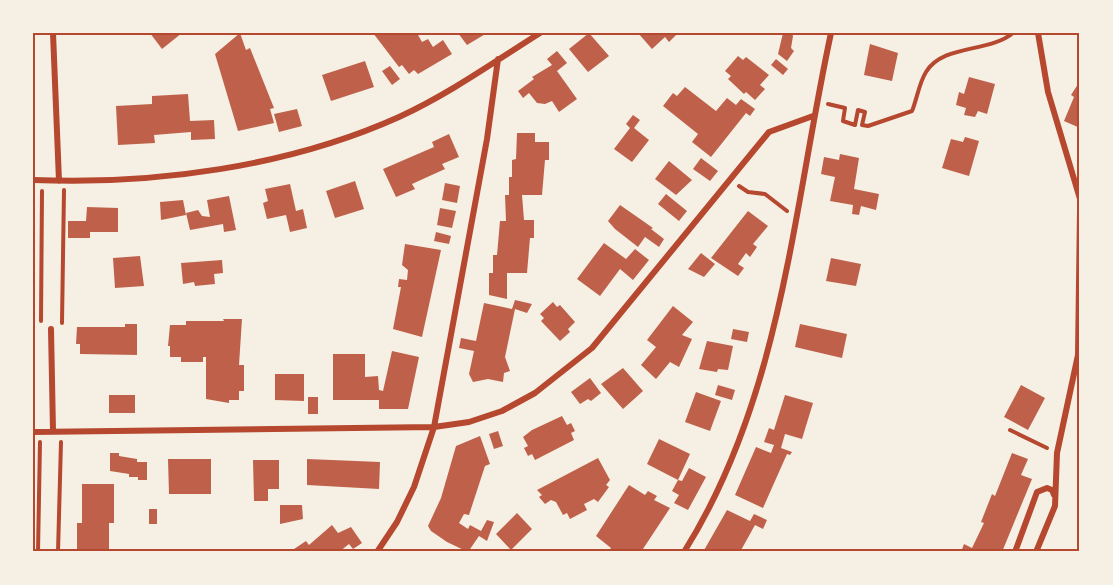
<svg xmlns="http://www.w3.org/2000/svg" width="1113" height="585" font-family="Karla,sans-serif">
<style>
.building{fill:#bf614a}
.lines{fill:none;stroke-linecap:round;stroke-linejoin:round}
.path{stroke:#b5482f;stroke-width:4}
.minor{stroke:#b5482f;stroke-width:6}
.neatline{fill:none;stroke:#b5482f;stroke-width:2}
</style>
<rect width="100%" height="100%" fill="#f6efe4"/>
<path class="building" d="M150 33H182L162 49Z
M240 33 246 50 250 48 274 108 270 109 274 123 238 131 215 54Z
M373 33H417L422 42 428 39 433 47 443 40 452 54 418 74 414 70 409 74 402 65 399 67Z
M458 33H487L467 45Z
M589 33 609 56 588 72 569 49Z
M638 33H678L669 42 665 37 652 49Z
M783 33H792L793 36 791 48 794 51 787 61 778 54Z
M870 44 898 53 892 81 864 75Z
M557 51 567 63 557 71 577 99 559 112 552 101 545 104 537 103 529 93 523 98 518 91 534 79 532 77 552 65 547 59Z
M738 56 743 60 746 57 769 75 760 85 765 89 755 100 746 92 744 94 728 79 731 76 725 71Z
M776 59 788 69 783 75 771 65Z
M365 61 374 87 331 101 322 75Z
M390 66 400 79 392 85 382 71Z
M969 77 995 84 987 114 978 111 975 117 964 115 966 108 956 105 959 92 964 94Z
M1080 81V128L1064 121 1074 97 1071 95Z
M685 87 716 111 727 98 736 105 741 99 755 109 750 116 746 113 711 157 692 142 698 134 663 106 673 93 677 96Z
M188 94 190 121 214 120 215 139 191 140V132L154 135 155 143 118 145 116 106 152 104V96Z
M297 109 302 126 279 132 274 114Z
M633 115 640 120 634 128 649 140 632 162 614 149 630 128 626 124Z
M517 133H535V142H549V160H545L542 195H522L524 220H534V238H530L527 273H507V299L489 295V273H493V255H497L500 221H506L505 195H509V177H512V160L516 159Z
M449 134 459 157 442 164 445 169 412 184 415 189 396 197 383 169 434 147 432 142Z
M965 137 979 141 969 176 942 168 951 139 963 142Z
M840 154 859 158 854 189 879 194 876 210 861 206 859 215 852 214 853 205 830 201 835 177 821 174 824 157 839 160Z
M701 158 718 171 710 181 693 169Z
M669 161 692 180 676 195 655 179Z
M355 181 364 209 335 218 326 191Z
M445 183 460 186 457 203 442 200Z
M290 184 296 211 303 209 307 228 290 232 286 215 267 219 263 203 268 201 265 189Z
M666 194 687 211 679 221 658 204Z
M229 196 236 230 224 232 223 224 190 230 186 213 198 210 202 216 210 217 207 200Z
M183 200 186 215 161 220 160 202Z
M620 205 653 228 651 229 664 239 659 247 645 237 638 247 615 229 608 221Z
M87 207 118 208V232H90V238H68V221H86Z
M440 208 456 211 452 228 437 225Z
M748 211 768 226 753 244 757 247 750 257 746 253 738 264 744 268 738 276 711 258Z
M436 232 451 236 449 244 434 241Z
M604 243 626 259 635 249 649 260 633 280 620 269 600 296 577 279Z
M405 244 441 250 422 337 393 329 401 287H398L399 279 407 280 408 270 402 265Z
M701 253 715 264 704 277 688 269Z
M140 256 144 286 115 288 113 258Z
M831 258 861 264 856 286 826 281Z
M222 260 223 273 214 274 215 284 195 286 194 282 183 284 181 263Z
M515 300 532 304 527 313 515 309 505 357 510 371 504 373 503 382 488 379 473 382 469 374 474 351 459 348 461 338 476 341 484 303 512 309Z
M553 302 557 307 560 305 575 322 568 329 570 332 560 341 541 321 544 318 540 314Z
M673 306 693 322 682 335 692 339 679 367 670 362 656 379 641 365 656 347 647 340Z
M223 319H242L239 365H244V391H239V400H229V403L206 399V357H203V362H181V357H170V346H168L170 325H186V321H224Z
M125 324H137V355L80 354V344H76L77 327H125Z
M800 324 847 334 842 358 795 347Z
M733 329 749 332 747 342 731 339Z
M707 341 733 346 728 370 718 369 717 372 699 369Z
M392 351 419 357 408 409H379V400H333V354H365V377L378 376 379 390 383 391Z
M623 368 643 391 623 409 601 384Z
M275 374H304V401L275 400Z
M590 378 601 393 591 401 588 399 580 404 571 392Z
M718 385 735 390 732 400 715 395Z
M1021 385 1045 398 1028 430 1004 417Z
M696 392 721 401 710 431 685 422Z
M109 395H135V413H109Z
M785 395 813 403 802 439 785 434 781 448 792 452 790 455 787 454 763 508 735 495 756 447 771 453 774 445 764 442 769 428 774 430Z
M308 397H318V414H308Z
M562 416 567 425 571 423 575 431 571 433 574 440 535 460 532 454 528 456 524 448 528 446 523 437 532 430Z
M498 431 503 446 494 449 489 434Z
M480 436 490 464 485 466 469 515 464 514 459 523 468 529 470 525 481 531 487 520 494 522 487 541 479 536 468 552 447 542 431 531 428 526 441 498 456 446Z
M659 439 690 454 678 480 682 481 689 468 706 477 688 510 674 503 679 495 672 491 678 480 647 464Z
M110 453H119V456L137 459V462H147V480H138V477H129V474L110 471Z
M1012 453 1028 459 1021 475 1032 479 1002 552H961L964 544 972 548 984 523 981 522 992 494 995 496Z
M598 458 610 480 606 485 609 487 598 502 594 499 584 504 587 510 570 519 567 513 563 515 556 502 551 500 545 504 539 497 542 495 537 490Z
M168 459H211V494H169Z
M307 459 380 462 379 489 307 485Z
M253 460H279V489H268V501H254Z
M82 484H114V523H109V552H77V523H82Z
M629 485 645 495 648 491 657 496 654 500 670 508 641 552H608L611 548 596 536Z
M280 505H302L303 519 280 524Z
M149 509H157V524H149Z
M727 510 750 521 754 514 767 520 763 529 755 525 740 552H703Z
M517 513 532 529 511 550 496 534Z
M332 525 338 533 351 527 362 543 353 549 349 544 339 552H296L294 549 306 541 309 545Z"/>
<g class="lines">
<path class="path" d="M828 104 845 108 843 121 855 125 858 110 865 112 862 125 868 126 912 111C917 99 919 83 926 72 943 44 989 53 1013 33
M739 186 748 192 765 194 787 211
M41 321 42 191
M62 323 64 190
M1010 430 1047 448
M38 552 40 442
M58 552 61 442"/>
<path class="minor" d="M53 33 59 181
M1038 33 1048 92 1080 199
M33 180C154 185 288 167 399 117 449 94 494 62 540 33
M51 329 53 431
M33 432 434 427 469 422 502 411 535 393 592 348 769 132 813 116
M377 552 397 522 414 487 434 427 487 139 498 59
M684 552C782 396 793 209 831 33
M1015 552 1037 492 1047 488 1052 490 1054 495
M1036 552 1055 506 1057 453 1078 355 1080 211"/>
</g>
<rect width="1113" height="585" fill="none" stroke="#f6efe4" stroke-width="69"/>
<rect x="34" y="34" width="1044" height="516" class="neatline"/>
</svg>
